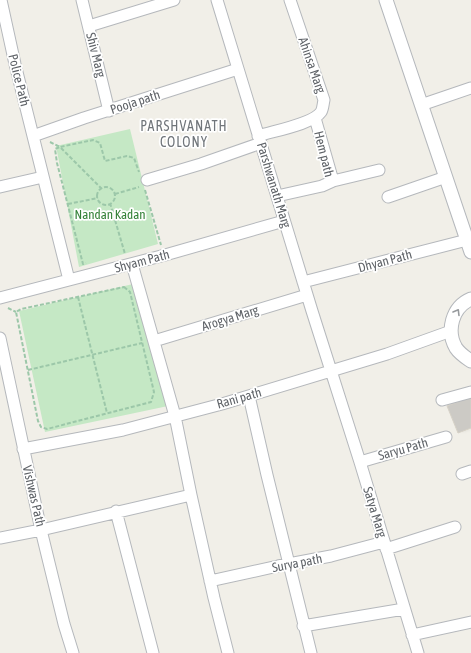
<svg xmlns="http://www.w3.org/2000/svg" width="471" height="653" font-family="'Asap Condensed',sans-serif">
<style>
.green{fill:#c5e8c5}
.building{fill:#cccac5;stroke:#d6d1c6;filter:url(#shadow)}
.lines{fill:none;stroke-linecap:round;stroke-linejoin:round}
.minor-casing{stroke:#b5b8bc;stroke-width:13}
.tertiary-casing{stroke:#b5b8bc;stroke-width:15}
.path{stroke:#9cc7a9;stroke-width:2;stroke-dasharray:4 2;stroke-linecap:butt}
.minor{stroke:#fff;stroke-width:11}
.tertiary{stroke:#fff;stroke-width:13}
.oneway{stroke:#979a9d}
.labels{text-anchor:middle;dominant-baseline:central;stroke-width:3.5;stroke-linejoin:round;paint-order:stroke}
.street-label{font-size:13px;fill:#5f6368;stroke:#fff}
.park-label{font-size:13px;fill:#348238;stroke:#fff}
.neighbourhood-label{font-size:14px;letter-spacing:1px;fill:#70757a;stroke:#fff}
</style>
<defs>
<filter id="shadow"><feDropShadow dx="3.5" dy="-3.5" stdDeviation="2" flood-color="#0004"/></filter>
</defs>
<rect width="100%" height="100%" fill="#f1efe8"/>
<path class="green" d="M130 129 158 244 79 267 56 146Z
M133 284 168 406 45 432 19 311Z"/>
<path class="building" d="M471 397V428L458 433 447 406Z"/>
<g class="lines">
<g class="minor-casing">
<path id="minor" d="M1 0 15 64 69 280
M82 0 109 111
M217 0 312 311 360 462 418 653
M89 26 174 0
M421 105 471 88
M33 136 84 118 238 69
M258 136C273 131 313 124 321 112 323 109 323 104 324 100L290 0
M147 180 201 164 261 143
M333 181 379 170
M0 187 43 177
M277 196 322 186 333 181 315 118
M388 197 446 177
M132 264 175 416 191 495 214 598 228 653
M303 282 467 240
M0 298 165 255 284 221
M0 338 41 530 64 624 73 653
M154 341 307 295
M249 396 267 475 311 653
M442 400 471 392
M23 449 123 430 222 404 387 354 451 331
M360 462 446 437
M462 474 471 471
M116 511 153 653
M0 538 41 530 191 495
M386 549 455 527
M210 581 278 566 331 556 384 542
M303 626 404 609
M412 635 471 622"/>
</g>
<g class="tertiary-casing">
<path id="tertiary" d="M386 0 471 252
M471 299C452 307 446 331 456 348 460 354 465 357 471 361"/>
</g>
<path class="path" d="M50 142 60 147 55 149 57 163 83 264 86 263
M97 196a9 9 0 1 1 18 0a9 9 0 1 1-18 0Z
M102 189 60 147 93 140 100 143 105 161 127 156 134 158 139 172
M145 190 161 245
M115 194 139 187
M110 203 125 254
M68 204 98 198
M124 287 130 292 154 392 151 402 47 429 41 427 38 421 16 312 21 309Z
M78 297 107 413
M8 308 16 312
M28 370 142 343"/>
<use href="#minor" class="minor"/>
<use href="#tertiary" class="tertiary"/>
</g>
<defs><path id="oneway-chevron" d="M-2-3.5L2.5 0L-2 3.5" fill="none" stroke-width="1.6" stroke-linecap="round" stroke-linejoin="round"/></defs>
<use class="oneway" href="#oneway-chevron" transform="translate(457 312) rotate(-59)"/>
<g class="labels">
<g class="street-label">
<text transform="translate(96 55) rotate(76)">Shiv Marg</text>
<text transform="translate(312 65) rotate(71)">Ahinsa Marg</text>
<text transform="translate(19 80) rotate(76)">Police Path</text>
<text transform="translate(135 102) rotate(-18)">Pooja path</text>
<text transform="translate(324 154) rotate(76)">Hem path</text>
<text transform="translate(274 185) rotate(73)">Parshwanath Marg</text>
<text transform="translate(142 261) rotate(-15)">Shyam Path</text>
<text transform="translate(385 261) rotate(-15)">Dhyan Path</text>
<text transform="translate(230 318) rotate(-17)">Arogya Marg</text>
<text transform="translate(239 398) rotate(-16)">Rani path</text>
<text transform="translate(403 449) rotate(-16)">Saryu Path</text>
<text transform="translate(34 496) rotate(77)">Vishwas Path</text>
<text transform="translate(375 512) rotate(73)">Satya Marg</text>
<text transform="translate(297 563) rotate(-11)">Surya path</text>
</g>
<g class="park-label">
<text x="110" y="214">Nandan Kadan</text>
</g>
<g class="neighbourhood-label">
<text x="184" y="126">PARSHVANATH<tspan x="184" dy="16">COLONY</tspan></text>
</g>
</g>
</svg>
